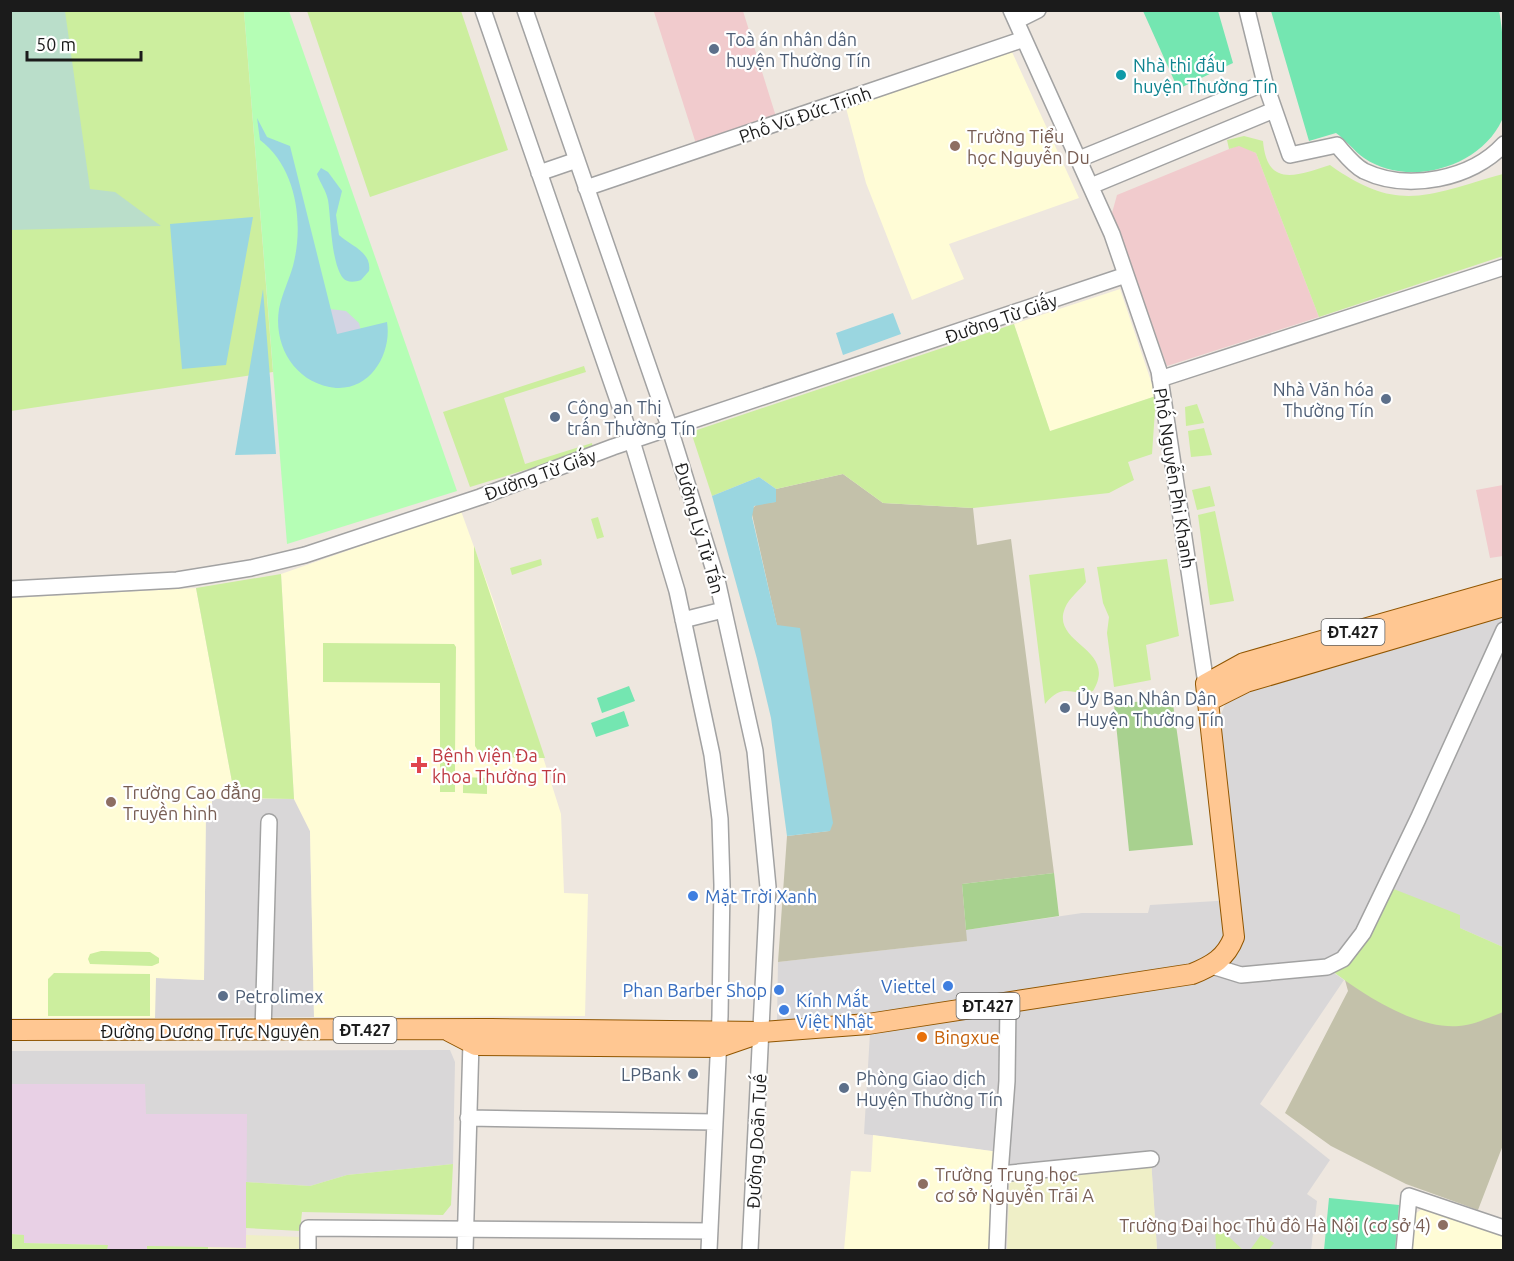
<svg xmlns="http://www.w3.org/2000/svg" width="1514" height="1261" font-family="Ubuntu,sans-serif">
<style>
.residential{fill:#d9d7d8}
.commercial{fill:#f1cbcd}
.industrial{fill:#e8d0e5}
.education{fill:#fffcd6}
.construction{fill:#c3c1aa}
.farmland{fill:#efefc7}
.grass{fill:#ccee9e}
.forest{fill:#a8d18f}
.wetland{fill:#badeca}
.park{fill:#b5feb5}
.pitch{fill:#74e6b1}
.plaza{fill:#d3d4e3}
.water{fill:#9ad6e0}
.lines{fill:none;stroke-linecap:round;stroke-linejoin:round}
.minor-casing{stroke:#a2a2a2;stroke-width:18}
.major-casing{stroke:#915600;stroke-width:22}
.minor{stroke:#fff;stroke-width:15}
.major{stroke:#ffc792;stroke-width:20}
.service-dot{fill:#5c6f8a;stroke:#fff;stroke-width:2}
.culture-dot{fill:#0f9aa8;stroke:#fff;stroke-width:2}
.education-dot{fill:#8d6e63;stroke:#fff;stroke-width:2}
.health-dot{fill:#e0444e;stroke:#fff;stroke-width:2}
.shop-dot{fill:#3f7fe0;stroke:#fff;stroke-width:2}
.food-dot{fill:#e8710a;stroke:#fff;stroke-width:2}
.labels{text-anchor:middle;dominant-baseline:central;stroke-width:4.5;stroke-linejoin:round;paint-order:stroke}
.shield{fill:#fff;stroke:#5f5f5f;stroke-width:1.5}
.shield-label{font-size:16px;font-weight:bold;fill:#1b1b1b}
.service-label{font-size:18px;fill:#4e5e75;stroke:#fff;text-anchor:start}
.culture-label{font-size:18px;fill:#0d838f;stroke:#fff;text-anchor:start}
.street-label{font-size:18px;fill:#1b1b1b;stroke:#fff}
.education-label{font-size:18px;fill:#785e54;stroke:#fff;text-anchor:start}
.health-label{font-size:18px;fill:#be3a42;stroke:#fff;text-anchor:start}
.shop-label{font-size:18px;fill:#366cbe;stroke:#fff;text-anchor:start}
.food-label{font-size:18px;fill:#c56008;stroke:#fff;text-anchor:start}
</style>
<rect width="100%" height="100%" fill="#eee7df"/>
<path class="residential" d="M1503 605V947L1460 928 1363 933 1327 968 1344 980 1260 1104 1330 1160 1307 1194 1317 1201 1311 1250H1157L1151 1160 997 1169 999 1152 864 1134 871 1016 777 1021 778 962 966 941V930L1082 913H1148L1150 905 1233 900 1212 735 1227 700 1261 671Z
M212 799H294L310 831 314 1017 155 1018V978L204 980 206 806Z
M450 1050 455 1062 453 1164 347 1175 310 1186 246 1182V1114H145V1084H11V1051Z"/>
<path class="commercial" d="M659 10 743 11 778 123 698 150 654 12Z
M1239 145 1256 153 1319 317 1167 366 1112 213 1117 195Z
M1503 485V556L1490 558 1476 490Z"/>
<path class="industrial" d="M11 1084H145L146 1114H247L246 1248 147 1247V1250H107V1245L23 1243V1235L11 1234Z"/>
<path class="education" d="M1012 52 1079 198 949 244 964 279 912 300 866 183 846 108Z
M1120 289 1156 396 1050 432 1014 324Z
M461 511 494 602 561 814 564 893 588 894 585 1016 314 1017 310 831 294 799 281 574Z
M196 588 235 798 212 799V806L206 807 204 980 156 978 155 1018H11V598Z
M873 1135 999 1152 992 1250H844L851 1171 871 1172Z
M1423 1208 1503 1236V1250H1412L1415 1214Z"/>
<path class="construction" d="M843 474 883 503 973 508 977 545 1011 539 1054 873 962 884 967 941 778 962 787 836 829 831 777 626 751 510 758 503 776 502V489Z
M1503 956V1145L1478 1210 1406 1184 1331 1146 1285 1113 1348 991 1342 969Z"/>
<path class="farmland" d="M1151 1159 1157 1250H1007L1010 1168Z
M246 1235 301 1237V1250H208V1247L246 1248Z"/>
<path class="grass" d="M11 11H244L273 372 11 411Z
M307 11H461L508 150 370 197Z
M1244 136 1263 141C1267 189 1298 175 1330 165 1399 215 1430 194 1503 174V256L1319 317 1256 153 1239 146 1229 149 1227 140Z
M1014 324 1050 431 1156 396 1152 454 1128 462 1134 480 1109 493 973 508 883 503 843 474 776 489 759 477 712 496 691 432Z
M584 366 586 372 504 398 525 464 592 443 593 449 470 487 443 412Z
M1197 404 1204 423 1186 426 1185 407Z
M1204 428 1212 455 1191 457 1188 431Z
M1210 486 1215 506 1197 510 1192 490Z
M1215 511 1234 601 1210 605 1198 515Z
M598 517 604 537 597 539 591 519Z
M474 546 545 758 482 757 475 746Z
M541 559 542 565 512 575 510 568Z
M1167 559 1179 636 1146 645 1151 680 1114 687 1107 633 1109 617 1103 603 1097 567Z
M1084 568 1086 582C1080 590 1069 598 1065 608 1050 644 1119 648 1093 691 1071 697 1064 681 1045 704L1029 575Z
M281 574 294 799 235 798 196 588Z
M323 643 454 644 456 647 455 758H440V683L323 682Z
M440 762H455V792H440Z
M463 777 487 778V794L463 793Z
M1386 886 1460 915V928L1503 947V1012C1490 1017 1474 1025 1459 1026 1416 1030 1359 992 1327 967L1343 959Z
M101 951 150 952 159 958V963L152 966 90 964 88 959 90 954Z
M54 973 150 974V1016H48V979Z
M453 1164 451 1205 443 1215 302 1212 300 1231 246 1228V1182L310 1186 347 1175Z
M1215 1224 1243 1250H1216Z
M11 1234 24 1235V1243L108 1245 107 1250H11Z
M1261 1235 1274 1243 1269 1250H1250Z
M147 1246 208 1247V1250H147Z"/>
<path class="forest" d="M1166 699 1173 704 1193 845 1129 851 1114 704Z
M1054 873 1059 916 966 930 962 884Z"/>
<path class="wetland" d="M10 11H65L90 189 115 192 161 226 11 230Z"/>
<path class="park" d="M244 11H289L457 491 287 544Z"/>
<path class="pitch" d="M1143 11H1218L1233 63 1178 89Z
M1271 11H1499C1503 27 1509 106 1502 120 1480 168 1408 188 1364 158 1354 151 1346 140 1336 133L1309 141Z
M629 686 635 701 602 713 597 698Z
M624 711 629 726 596 737 591 723Z
M1329 1198 1399 1205 1395 1250H1324Z"/>
<path class="plaza" d="M330 309 346 311 359 323 361 331 357 348 311 326Z"/>
<path class="water" d="M257 118 267 137 290 146 337 334 387 322C392 352 372 390 336 388 296 384 273 347 279 309 282 294 289 280 293 266 304 224 297 168 260 140Z
M321 168 328 172 342 191 336 215 339 235C351 246 372 252 369 271L361 280C355 282 347 283 343 278 331 263 331 218 328 200 326 190 320 183 317 174Z
M253 217 226 365 182 369 170 224Z
M263 289 276 454 235 455Z
M893 313 901 334 843 355 836 333Z
M759 477 776 489V502L754 506 752 517 777 625 800 628 833 823 830 831 787 836 771 718 757 659 712 496Z"/>
<g class="lines">
<g class="minor-casing">
<path id="minor" d="M483 10 632 441 677 591 712 755 720 819 722 885 720 1016 709 1250
M525 10 670 429 717 580 755 751 768 887 750 1250
M1011 10 1112 234 1159 371 1206 684
M1247 10 1265 83 1290 155 1337 145C1345 154 1353 165 1364 171 1408 192 1472 179 1504 144
M1016 21 1038 10
M1079 159 1265 83
M539 173 577 160
M1091 186 1274 110
M586 188 1024 39
M1160 379 1504 267
M10 589 177 580 251 568 305 555 480 497 613 447 1126 275
M683 620 723 610
M1212 966 1241 975 1327 967 1343 959 1363 933 1418 819 1504 630
M263 1032 269 822
M468 1118 715 1122
M1000 1174 1007 1081 1008 1003
M308 1250V1228L710 1231
M465 1250 471 1042
M997 1250 1000 1174 1151 1159
M1404 1250 1409 1196 1504 1228"/>
</g>
<g class="major-casing">
<path id="major" d="M1208 701 1246 682 1504 606
M10 1030 491 1029 762 1032 868 1024 1192 974C1212 966 1226 958 1234 937L1206 684 1244 663 1504 589
M449 1031 476 1045 719 1047 751 1036"/>
</g>
<use href="#minor" class="minor"/>
<use href="#major" class="major"/>
</g>
<g class="service-dot">
<circle cx="714" cy="49" r="6"/>
<circle cx="1386" cy="399" r="6"/>
<circle cx="555" cy="417" r="6"/>
<circle cx="1065" cy="708" r="6"/>
<circle cx="223" cy="996" r="6"/>
<circle cx="693" cy="1074" r="6"/>
<circle cx="844" cy="1088" r="6"/>
</g>
<circle class="culture-dot" cx="1121" cy="75" r="6"/>
<g class="education-dot">
<circle cx="955" cy="146" r="6"/>
<circle cx="111" cy="802" r="6"/>
<circle cx="923" cy="1184" r="6"/>
<circle cx="1443" cy="1225" r="6"/>
</g>
<path class="health-dot" d="M416 756h6v6h6v6h-6v6h-6v-6h-6v-6h6z"/>
<g class="shop-dot">
<circle cx="693" cy="896" r="6"/>
<circle cx="948" cy="986" r="6"/>
<circle cx="779" cy="990" r="6"/>
<circle cx="784" cy="1010" r="6"/>
</g>
<circle class="food-dot" cx="922" cy="1037" r="6"/>
<g class="labels">
<g class="shield">
<rect x="1321.5" y="619" width="63" height="26" rx="4.5"/>
<rect x="956.5" y="993" width="63" height="26" rx="4.5"/>
<rect x="333.5" y="1017" width="63" height="26" rx="4.5"/>
</g>
<g class="shield-label">
<text x="1353" y="632">ĐT.427</text>
<text x="988" y="1006">ĐT.427</text>
<text x="365" y="1030">ĐT.427</text>
</g>
<g class="service-label">
<text x="726" y="39">Toà án nhân dân<tspan x="726" dy="21">huyện Thường Tín</tspan></text>
<text x="1374" y="389" text-anchor="end">Nhà Văn hóa<tspan x="1374" dy="21">Thường Tín</tspan></text>
<text x="567" y="407">Công an Thị<tspan x="567" dy="21">trấn Thường Tín</tspan></text>
<text x="1077" y="698">Ủy Ban Nhân Dân<tspan x="1077" dy="21">Huyện Thường Tín</tspan></text>
<text x="235" y="996">Petrolimex</text>
<text x="681" y="1074" text-anchor="end">LPBank</text>
<text x="856" y="1078">Phòng Giao dịch<tspan x="856" dy="21">Huyện Thường Tín</tspan></text>
</g>
<g class="culture-label">
<text x="1133" y="65">Nhà thi đấu<tspan x="1133" dy="21">huyện Thường Tín</tspan></text>
</g>
<g class="street-label">
<text transform="translate(805 114) rotate(-19)">Phố Vũ Đức Trinh</text>
<text transform="translate(1001 318) rotate(-19)">Đường Từ Giấy</text>
<text transform="translate(540 474) rotate(-20)">Đường Từ Giấy</text>
<text transform="translate(1175 478) rotate(81)">Phố Nguyễn Phi Khanh</text>
<text transform="translate(700 528) rotate(74)">Đường Lý Tử Tấn</text>
<text x="210" y="1031">Đường Dương Trực Nguyên</text>
<text transform="translate(756 1141) rotate(-87)">Đường Doãn Tuế</text>
</g>
<g class="education-label">
<text x="967" y="136">Trường Tiểu<tspan x="967" dy="21">học Nguyễn Du</tspan></text>
<text x="123" y="792">Trường Cao đẳng<tspan x="123" dy="21">Truyền hình</tspan></text>
<text x="935" y="1174">Trường Trung học<tspan x="935" dy="21">cơ sở Nguyễn Trãi A</tspan></text>
<text x="1431" y="1225" text-anchor="end">Trường Đại học Thủ đô Hà Nội (cơ sở 4)</text>
</g>
<g class="health-label">
<text x="432" y="755">Bệnh viện Đa<tspan x="432" dy="21">khoa Thường Tín</tspan></text>
</g>
<g class="shop-label">
<text x="705" y="896">Mặt Trời Xanh</text>
<text x="936" y="986" text-anchor="end">Viettel</text>
<text x="767" y="990" text-anchor="end">Phan Barber Shop</text>
<text x="796" y="1000">Kính Mắt<tspan x="796" dy="21">Việt Nhật</tspan></text>
</g>
<g class="food-label">
<text x="934" y="1037">Bingxue</text>
</g>
</g>
<rect width="1514" height="1261" fill="none" stroke="#1b1b1b" stroke-width="24"/>
<path d="M27 51v9h114v-9" fill="none" stroke="#1b1b1b" stroke-width="3"/>
<text x="36" y="51" font-size="18" fill="#1b1b1b" stroke="#ffffff" stroke-width="4.5" paint-order="stroke">50 m</text>
</svg>
